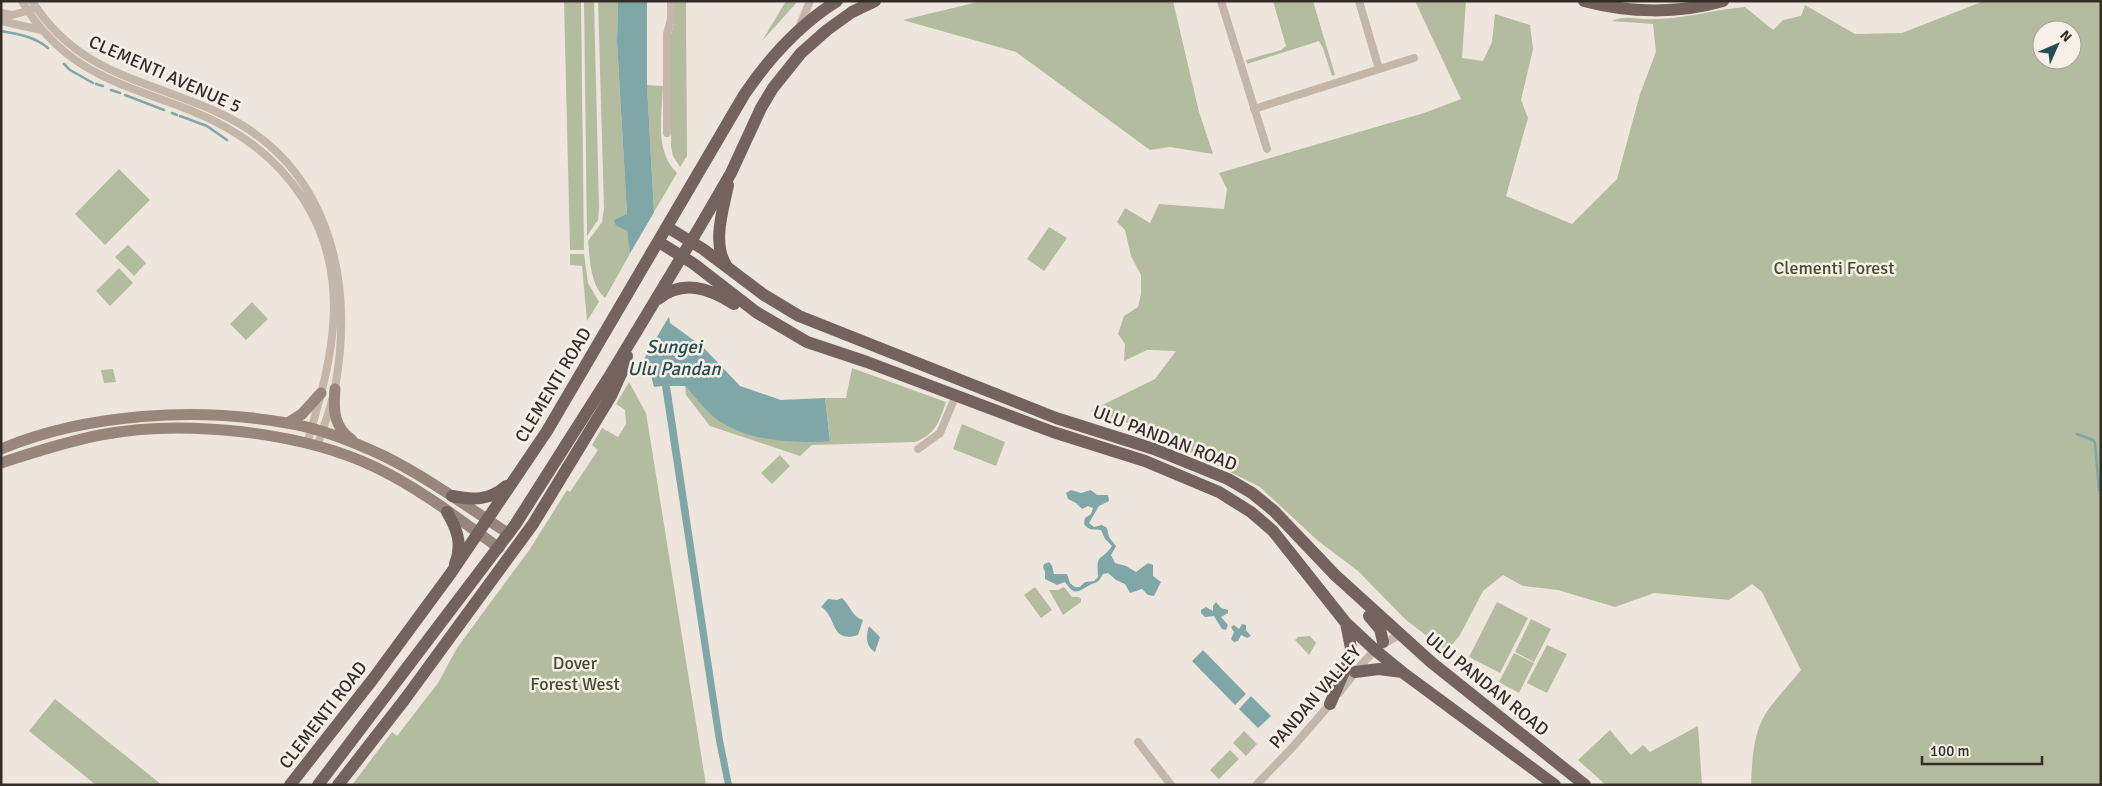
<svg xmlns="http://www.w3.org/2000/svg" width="2102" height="786" font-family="Signika,sans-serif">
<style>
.green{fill:#b3bc9f;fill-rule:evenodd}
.water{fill:#80a7a8}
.pier{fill:#eee6dd}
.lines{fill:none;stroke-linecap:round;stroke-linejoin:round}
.stream{stroke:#80a7a8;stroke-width:2.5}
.minor{stroke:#c5b6aa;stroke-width:8}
.secondary{stroke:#98857c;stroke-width:11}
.primary{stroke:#74635c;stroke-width:12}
.labels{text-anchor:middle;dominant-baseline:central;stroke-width:5;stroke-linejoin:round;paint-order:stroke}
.street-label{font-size:18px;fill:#342c29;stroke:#f7f0e8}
.park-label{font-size:18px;fill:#444f30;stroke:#f7f0e8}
.water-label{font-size:19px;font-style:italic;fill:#244e50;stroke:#f7f0e8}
</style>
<rect width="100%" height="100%" fill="#eee6dd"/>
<path class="green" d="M564 1H581L584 250H570Z
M584 1H594L599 207 598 220 587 236Z
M598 1H618L617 42 627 214 616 226 627 231 631 252 605 298C590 285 590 259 588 241L602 222 604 208Z
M675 1H686L687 156 680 167 673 156 671 146V35L675 19Z
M786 1H798L762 41Z
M982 1H1173L1199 112 1213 154 1170 147 1150 150 1016 52 903 20Z
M1273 1H1313L1335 75 1332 76 1323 48 1319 41 1247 64 1246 60 1281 50 1286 46Z
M1415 1H1466L1462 58 1483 61 1492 42 1495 14 1530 25 1533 49 1521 100 1528 118 1506 196 1572 224 1617 179 1640 94 1656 52 1653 24 1612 21C1622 16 1632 18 1643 19 1678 21 1710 10 1745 7L1773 30 1783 20 1801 16 1805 5 1855 34 1902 33 1984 1H2101V785H1751C1752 761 1753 733 1766 713 1776 698 1790 684 1801 670L1762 592 1752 584 1729 600 1654 593 1615 607 1558 590 1523 586 1503 575 1483 591 1460 635 1447 651 1406 620 1358 571 1317 540 1260 487 1190 452 1153 439 1156 432 1090 411 1155 379 1176 351 1147 350 1124 361 1125 344 1118 334 1124 316 1138 307 1141 294V275L1131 256 1125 230 1117 222 1125 208 1150 223 1159 204 1224 209 1227 189 1219 173 1424 113 1461 99ZM2042 30H2072V60H2042Z
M647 85 663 86C662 116 654 150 677 173L654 212Z
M119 169 150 200 105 245 75 214Z
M1049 227 1067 238 1044 271 1027 259Z
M128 245 146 263 134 276 115 257Z
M570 254H584L588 283 599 302 587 321 582 266 570 265Z
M119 268 133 283 110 306 96 291Z
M252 302 268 319 246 340 230 324Z
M852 368 946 402C939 422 936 434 915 442L812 445 800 456 710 426 686 395 685 386C692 393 698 402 706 409 740 438 786 445 830 440L825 398H846Z
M113 369 116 382 104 383 101 370Z
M629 382 646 413 706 785H352L392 732 397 736 438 683 457 648 530 549 567 490 570 492 598 450 592 445 602 428 618 437 626 424 625 410 616 404Z
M962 424 1005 442 996 466 953 449Z
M780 455 790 466 772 484 761 473Z
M1035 587 1052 610 1041 618 1024 595Z
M1064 587 1072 597H1079L1081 599V602L1063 615 1049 590H1058Z
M1497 602 1528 618 1500 673 1469 657Z
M1531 619 1551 629 1534 662 1515 652Z
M1310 636 1316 643 1309 655 1295 640 1298 637Z
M1547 645 1567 654 1547 693 1527 683Z
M1514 653 1534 663 1519 693 1499 682Z
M55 699 162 785H96L29 731Z
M1698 726 1702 785H1606L1578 760 1610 730 1631 755 1643 745 1650 752Z
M1244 731 1257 744 1246 756 1233 743Z
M1230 750 1239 759 1219 779 1210 770Z"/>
<path class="water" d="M618 1H647V85L654 212 670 323 703 347 740 386 781 400 825 398 830 441C794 444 743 441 714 417 703 408 694 396 685 386H670L723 740 732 785H725L716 741 662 386 654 387 651 376 646 370 627 231 616 226 614 220 627 214 617 42Z
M1071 490 1081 493 1091 490 1097 495H1108L1109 501 1099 506 1089 523 1094 527 1102 525 1107 528 1109 537 1116 546 1111 555 1115 563 1126 566 1136 572 1148 563 1153 565V576L1161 582 1154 596 1148 595 1142 589 1130 593 1125 584 1116 580 1108 573 1103 574C1097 585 1097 581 1088 586 1076 593 1074 595 1065 582L1057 585 1045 579V572L1043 567 1044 564 1049 562 1052 566 1054 574H1067L1070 583 1075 587H1080L1085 582 1094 581 1098 577C1096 552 1100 563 1112 546L1105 539 1101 530C1093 529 1089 531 1084 524L1085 518 1091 514 1093 508 1088 506 1082 509 1076 503 1068 499 1066 493Z
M842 598C850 605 852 617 863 620L858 635C830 644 837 616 821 607L828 599 837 600Z
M1216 602 1221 608 1228 610V613L1221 617 1228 625 1226 630 1222 629 1214 616 1205 617 1201 613V610L1206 607 1213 611V606Z
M1242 624 1246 625V630L1251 636 1247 638 1241 635 1238 641 1234 642 1231 639 1234 632 1231 627 1234 625 1239 629Z
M869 626 880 637 875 652C865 646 866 635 869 626Z
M1203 650 1246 694 1235 705 1192 661Z
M1251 696 1271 716 1258 728 1239 709Z"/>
<path class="pier" d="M656 209 671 313 644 359 641 353 629 255Z"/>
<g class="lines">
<path class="stream" d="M1 31C19 34 35 37 48 48
M64 64 70 70 93 83
M96 84 103 86
M111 90 120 93
M125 95 164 110
M172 113 177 115
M180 116 207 126 227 140
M2077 434 2093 440 2095 443 2099 490"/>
<path class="minor" d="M22 1C64 73 121 83 192 111 289 150 345 231 332 337 328 373 317 409 307 444
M32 1C78 74 144 79 217 112 328 162 355 277 335 388 331 407 324 427 317 446
M1221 1 1267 149
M1359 1 1379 69
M1 13 12 15 31 10
M1 21 41 30
M800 25 810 1
M1254 109 1414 58
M667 133V34L671 19V1
M918 449 940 433 956 395
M1339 693C1358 669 1372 647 1400 635
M1138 742 1171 785
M1256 785 1291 749 1332 702"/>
<path class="secondary" d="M335 389C333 411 334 427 352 440
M288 423 302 414 321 393
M1 449C87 413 197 407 287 423 320 428 354 442 384 456 428 478 468 507 509 534
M1 463C34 452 66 442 100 435 182 419 299 431 375 467 419 488 459 519 499 548"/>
<path class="primary" d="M1584 1C1629 13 1678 14 1723 1
M667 227 703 249 764 295 799 316 1056 418 1154 449 1228 479 1252 493 1274 511 1335 575 1431 662 1585 785
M659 242 694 264 756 312 807 342 867 362 1053 432 1145 461 1219 492 1251 512 1273 531 1346 623 1375 650 1402 672 1555 785
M726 265C712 243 723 210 728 185
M658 299C683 279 709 288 734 304
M452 496C473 500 489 501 506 486
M447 512C457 529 463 544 455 564
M1369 616 1380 629 1383 642
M1355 672 1379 669 1402 672
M1330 704 1349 660 1351 648 1346 623
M290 785 373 679 451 573 547 431 744 95C769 58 799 25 837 1
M318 785 515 525 609 377 699 228 731 173 761 108 773 88 801 53 827 30 852 12 875 1
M338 785 405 699 533 524 611 396 621 374 627 356"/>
</g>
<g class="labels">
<g class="street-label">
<text transform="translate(165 74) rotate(24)">CLEMENTI AVENUE 5</text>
<text transform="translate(553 385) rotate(-59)">CLEMENTI ROAD</text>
<text transform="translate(1165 438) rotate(21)">ULU PANDAN ROAD</text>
<text transform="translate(1487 684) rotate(39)">ULU PANDAN ROAD</text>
<text transform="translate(1315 697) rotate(-49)">PANDAN VALLEY</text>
<text transform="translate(323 715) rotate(-52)">CLEMENTI ROAD</text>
</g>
<g class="park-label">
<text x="1834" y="268">Clementi Forest</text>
<text x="575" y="663">Dover<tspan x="575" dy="21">Forest West</tspan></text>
</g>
<g class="water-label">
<text x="674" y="347">Sungei<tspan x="674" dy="22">Ulu Pandan</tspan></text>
</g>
</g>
<rect width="2102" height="786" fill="none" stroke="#342c29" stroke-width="5"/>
<g transform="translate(2057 45) rotate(45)"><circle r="24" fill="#f7f0e8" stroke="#a9a29c"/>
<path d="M0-4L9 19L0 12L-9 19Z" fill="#244e50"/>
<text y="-8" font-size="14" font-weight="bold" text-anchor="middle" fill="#342c29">N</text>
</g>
<path d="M1922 756v8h120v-8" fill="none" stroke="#342c29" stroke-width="2.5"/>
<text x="1930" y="756" font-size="15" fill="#342c29" stroke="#f7f0e8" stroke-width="4" paint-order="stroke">100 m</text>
</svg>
